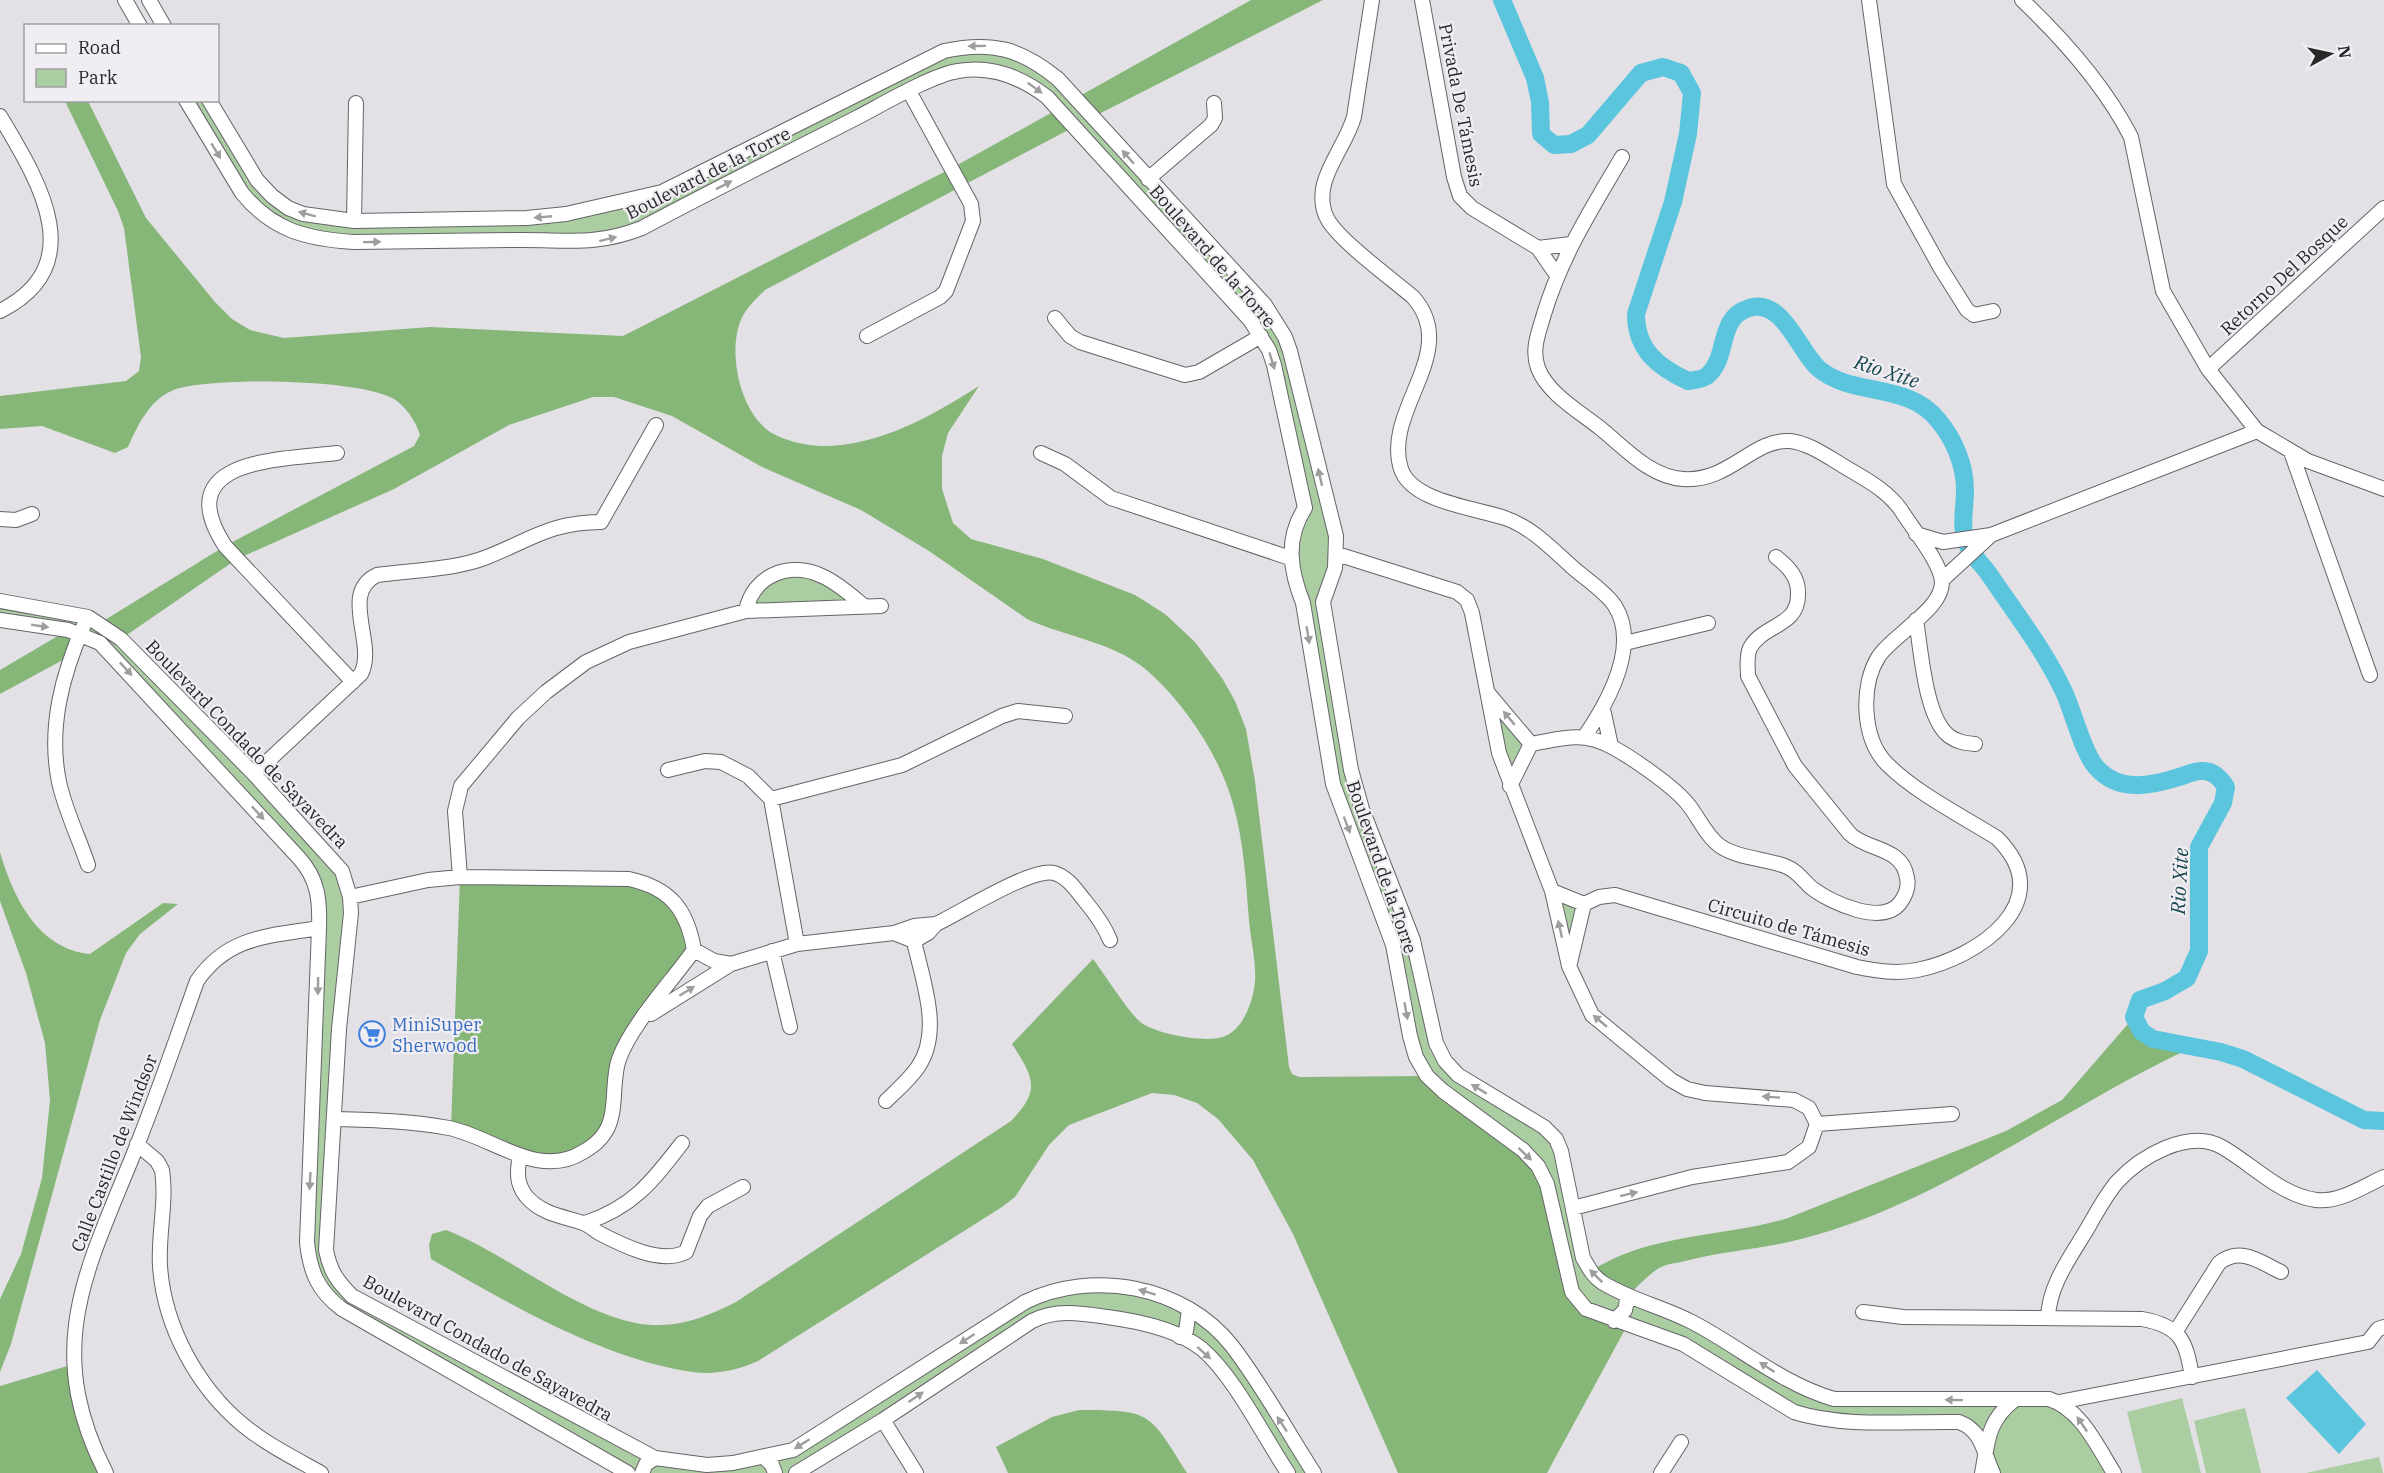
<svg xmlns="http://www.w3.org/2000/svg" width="2384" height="1473" font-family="'IBM Plex Serif',serif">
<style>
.green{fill:#aacda1}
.forest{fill:#86b778}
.water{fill:#5cc5de}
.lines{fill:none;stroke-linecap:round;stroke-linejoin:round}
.river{stroke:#5cc5de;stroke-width:18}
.minor-casing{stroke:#656468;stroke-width:16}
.minor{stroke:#fff;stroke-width:14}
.oneway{fill:#9e9e9f}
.labels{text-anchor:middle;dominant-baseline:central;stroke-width:4.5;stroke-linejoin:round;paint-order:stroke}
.street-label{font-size:18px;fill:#282829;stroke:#f0eef3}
.shop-label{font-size:18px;fill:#366cbe;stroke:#f0eef3;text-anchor:start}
.water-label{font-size:20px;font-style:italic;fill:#15444f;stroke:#f0eef3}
</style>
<rect width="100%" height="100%" fill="#e3e1e6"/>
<path class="green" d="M969 46 1041 65 1277 321 1336 536 1323 602 1351 770 1413 940 1445 1061 1556 1139 1590 1272 1689 1320 1807 1391 2059 1403 2114 1473H1994L1987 1452 1972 1426 1811 1418 1683 1344 1586 1309 1427 1076 1398 966 1338 803 1290 558 1305 507 1269 350 1032 85 957 71 625 235 354 242 263 216 186 101H209L257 180 303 214 527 218 662 192Z
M810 572 864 606 746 611 762 580Z
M0 601 110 630 347 881 327 1234 336 1280 655 1458 684 1463 779 1455 1025 1302 1124 1286 1212 1326 1314 1473H1288L1231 1386 1180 1337 1060 1311 796 1473H628L342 1309 309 1262 316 885 100 643 0 620Z
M1488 692 1531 744 1510 786Z
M1552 891 1584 904 1569 966Z
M2182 1398 2201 1473H2142L2127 1412Z
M2245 1408 2261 1473H2206L2194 1421Z
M2379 1457 2383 1473H2306Z"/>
<path class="forest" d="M1251 0H1323L1093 117 1076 98Z
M65 101H88L146 218 215 302 232 319 250 330 284 338 430 327 623 336 952 168 1058 109 1074 127 765 290C756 299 745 309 740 322 728 354 740 414 772 433 785 441 805 445 820 446 878 447 932 416 979 386L948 433 942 456V489L953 523 971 539 1043 559 1135 595 1165 614 1195 642 1222 678 1235 701 1246 729 1255 781 1289 1067 1292 1074 1299 1077 1427 1076 1538 1166 1578 1301 1628 1324 1547 1473H1398L1293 1234 1253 1160 1218 1119 1197 1103 1174 1095 1152 1093 1069 1125 1049 1145 1015 1197 1002 1207 758 1361C736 1371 711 1376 686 1371 600 1357 506 1302 431 1259L429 1245 432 1234 446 1230C510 1254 594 1329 662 1325 689 1324 712 1314 736 1302L1011 1121C1041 1090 1034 1078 1012 1044L1093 959C1103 972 1132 1018 1143 1024 1159 1034 1204 1043 1223 1037 1241 1031 1251 1007 1254 989 1258 969 1251 942 1249 921 1246 882 1244 842 1233 804 1220 757 1187 707 1151 674 1117 642 1068 638 1027 619L929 551 861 510 762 467 672 416 614 397H593L509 425 394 489 237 559 121 639 100 623 225 546 414 446 420 435C416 422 408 410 397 401 367 378 213 377 176 389 150 398 138 425 128 447L115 453 42 426 0 429V396L126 381 139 371 141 357 124 228 118 211Z
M68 630 80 634 72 655 0 694V670Z
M0 852C13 897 38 949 90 954L163 903 178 904 140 934 126 953 100 1020 11 1344 0 1372V1299L21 1254 42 1178 50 1100 45 1043 26 973 0 901Z
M460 877 629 879 664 891 694 950 627 1042 607 1129 557 1161 451 1129Z
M2134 1017C2148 1044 2166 1041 2193 1047 2065 1106 1938 1205 1801 1239 1763 1249 1723 1251 1685 1261 1677 1263 1666 1264 1659 1268 1648 1275 1637 1287 1628 1296L1590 1272C1647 1233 1724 1238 1788 1218L2006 1131 2062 1100Z
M74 1364 106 1473H0V1386Z
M1079 1410C1153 1410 1149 1413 1187 1473H1008L996 1447 1052 1417Z"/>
<path class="water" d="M2317 1370 2366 1424 2339 1454 2286 1398Z"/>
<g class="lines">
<path class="river" d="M1502 0 1535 78 1540 102 1541 134 1554 145 1571 144 1588 135 1641 73 1663 67 1681 73 1692 93 1688 134 1673 202 1636 314C1636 350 1658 367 1688 381 1694 380 1705 379 1709 374 1729 355 1717 318 1749 308 1783 297 1799 352 1819 369 1853 397 1908 382 1938 420 1954 439 1965 465 1965 490 1965 511 1959 529 1969 548 1974 558 1985 567 1991 577 2016 614 2045 651 2064 692 2073 711 2083 753 2096 767 2118 793 2151 786 2179 777 2186 775 2194 771 2201 771 2213 770 2220 778 2226 787L2223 803 2199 847V951L2187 978 2165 991 2140 1000 2134 1017 2142 1032 2153 1039 2221 1052 2243 1059 2364 1120 2384 1121"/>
<g class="minor-casing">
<path id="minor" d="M125 0 140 26
M149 0 164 26
M1372 0 1354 117C1347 141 1330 161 1324 184 1321 196 1322 210 1328 220 1341 242 1392 279 1413 297 1462 352 1382 410 1401 469 1412 502 1476 508 1505 518 1531 527 1551 548 1571 566 1584 578 1605 591 1615 606 1640 646 1608 702 1585 736
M1422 0 1454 177 1460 196 1472 208 1538 248 1556 274
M1869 0 1894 184 1940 267 1967 310 1974 315 1993 311
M2022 0C2063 39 2105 86 2131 137L2163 291 2208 369 2257 431 2308 461 2384 489
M186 100 242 193C273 231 307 239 354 242 408 241 462 241 515 240 565 239 593 247 642 228 713 190 786 154 858 117 883 104 932 75 958 71 992 65 1021 77 1047 97L1250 320 1269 350 1274 365 1305 508C1285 539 1290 570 1303 603L1333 784 1393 945 1410 1036 1416 1057 1427 1076 1443 1091 1523 1150 1538 1166 1547 1184 1572 1292 1586 1309 1683 1344 1794 1412C1845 1428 1906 1421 1959 1422 1983 1431 1983 1452 1993 1473
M209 100 257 180 272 196 288 208 303 214 354 221 527 218 566 214 662 192 944 51C992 41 1020 48 1058 79L1265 305 1285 337 1290 351 1336 536 1335 568 1323 602 1351 770 1362 809 1413 940 1436 1043 1445 1061 1458 1075 1544 1127 1556 1139 1561 1151 1583 1258C1589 1268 1593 1277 1603 1283 1631 1300 1663 1307 1692 1322 1740 1347 1782 1384 1834 1399H2049C2081 1409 2097 1446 2114 1473
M0 116C38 180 92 265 0 311
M1148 179 1211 125 1215 118 1214 103
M354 221 356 103
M1538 248 1571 244
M1055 318 1070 336 1080 342 1185 375 1199 372 1261 336
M867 336 940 297 946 291 973 221 971 204 909 91
M2208 369 2384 208
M2291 452 2370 675
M337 453C280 460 168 458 225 546L353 682
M1041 453 1065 464 1111 498 1290 558
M0 519 16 520 32 514
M1916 534 1943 542 1991 535 2257 431
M1337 554 1457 592 1467 600 1472 613 1499 753 1552 891 1569 966 1592 1015 1671 1080 1687 1089 1705 1093 1794 1100 1809 1108 1817 1124 1809 1147 1788 1162 1692 1177 1573 1208
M1942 580 1991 535
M0 601 88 617 121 639 254 774 342 871 350 897 351 913 339 1029 326 1250C330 1271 337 1281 352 1296L655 1458 707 1465 733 1463 793 1450 1025 1302C1092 1269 1184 1285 1232 1346 1262 1385 1287 1431 1314 1473
M746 611C753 575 789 561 822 576 838 583 852 596 864 606
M0 620 68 630 100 643 299 858C318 879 320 900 319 928L307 1242C310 1272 318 1291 342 1309L628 1473
M1916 620C1921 649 1925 718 1949 736 1957 742 1965 743 1975 744
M84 625C62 675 48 728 59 782 65 810 79 838 88 865
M1625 643 1708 623
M1488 693 1531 744
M1603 709 1611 746
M1531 744C1561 739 1581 731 1610 746 1630 756 1673 786 1687 803 1698 816 1706 836 1720 846 1737 858 1766 859 1785 866 1798 871 1803 881 1813 889 1832 903 1882 926 1900 903 1906 895 1909 887 1907 878 1903 847 1868 851 1850 834L1795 766 1748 676C1748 667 1746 657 1750 648 1763 624 1798 627 1798 595 1799 578 1789 567 1776 557
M668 770 705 761 721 762 748 776 771 799 797 944
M254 774 361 674C377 644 339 593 377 575 412 570 454 570 487 557 530 540 551 522 601 522L656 425
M1510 786 1531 744
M771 799 902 765 1002 716 1018 711 1065 716
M460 877 455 811 461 786 518 718 546 692 586 662 629 642 746 611 881 606
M1552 891 1584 904
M1584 904 1599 897 1615 895 1857 967C1877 971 1896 974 1917 970 1978 958 2061 901 1997 838 1962 816 1916 793 1887 764 1862 739 1860 685 1879 656 1886 646 1898 637 1907 629 1920 617 1942 601 1942 582 1941 562 1911 527 1901 510 1887 490 1865 479 1845 467 1828 457 1809 443 1790 441 1752 439 1730 482 1683 479 1650 477 1625 448 1600 428 1580 412 1547 393 1538 368 1531 349 1539 332 1544 314 1562 255 1591 210 1622 157
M894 933 914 941 928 933 936 924C960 913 1032 867 1054 873 1068 877 1076 890 1085 901 1095 913 1104 925 1110 940
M694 950 714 961 731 964 797 944 894 933 914 926 936 924
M772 951 790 1027
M1570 963 1584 904
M651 1014 731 964
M886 1101C897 1090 910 1079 918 1067 943 1031 922 979 914 941
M335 1119C374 1120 412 1121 449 1128 493 1137 538 1180 583 1152 593 1146 600 1141 606 1131 618 1110 611 1081 619 1059 631 1025 672 981 694 950 687 909 670 888 629 879L460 877 428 880 350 897
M1817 1124 1952 1114
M137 1144 157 1161 162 1170C167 1201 158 1234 160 1266 164 1326 197 1387 243 1425 266 1444 294 1458 321 1473
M520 1156C517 1171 516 1183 526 1196 541 1214 562 1216 583 1223 589 1225 594 1230 599 1233 622 1245 661 1265 686 1252L700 1216 708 1206 743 1187
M585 1223C633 1207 652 1182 682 1143
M1863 1312 1903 1317 2142 1319C2181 1326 2186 1341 2192 1377
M2048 1318C2049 1283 2073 1254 2090 1224 2098 1210 2106 1195 2117 1182 2140 1157 2188 1128 2222 1147 2252 1164 2280 1195 2316 1200 2339 1203 2364 1186 2384 1177
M1614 1321 1625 1310 1628 1296
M2176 1331 2219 1263C2241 1246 2260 1262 2281 1272
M1180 1337 1186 1331 1189 1310
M2059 1402 2368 1342 2378 1329 2384 1327
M883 1420 916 1473
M764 1457 772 1465 775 1473
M106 1473C41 1346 88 1268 136 1148 158 1093 177 1037 197 981 228 936 269 936 319 928
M642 1473 646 1464 655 1458
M796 1473 883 1420 1032 1321C1056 1309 1080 1313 1107 1317 1138 1321 1177 1329 1202 1349 1234 1376 1264 1437 1288 1473
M1661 1473 1681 1442
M1982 1473C1988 1442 1987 1422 2013 1401"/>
</g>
<use href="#minor" class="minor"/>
</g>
<defs><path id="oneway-solid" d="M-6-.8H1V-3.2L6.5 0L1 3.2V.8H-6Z" transform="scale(1.5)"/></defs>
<g class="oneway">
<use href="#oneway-solid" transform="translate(977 46) rotate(179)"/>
<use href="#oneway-solid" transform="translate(1035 88) rotate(36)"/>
<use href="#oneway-solid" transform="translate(216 151) rotate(59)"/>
<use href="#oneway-solid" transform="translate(1128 157) rotate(-131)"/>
<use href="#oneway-solid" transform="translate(724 185) rotate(-27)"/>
<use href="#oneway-solid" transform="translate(307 214) rotate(-165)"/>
<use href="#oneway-solid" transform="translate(543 217) rotate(175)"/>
<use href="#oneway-solid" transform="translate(608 239) rotate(-14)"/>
<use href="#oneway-solid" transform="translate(372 242) rotate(-1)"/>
<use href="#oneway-solid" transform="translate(1272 361) rotate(73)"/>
<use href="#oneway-solid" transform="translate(1320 477) rotate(-103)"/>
<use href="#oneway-solid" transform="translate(40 626) rotate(9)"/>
<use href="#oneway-solid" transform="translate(1308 635) rotate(81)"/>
<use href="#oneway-solid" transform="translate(126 669) rotate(47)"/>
<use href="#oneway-solid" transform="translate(1509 718) rotate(-130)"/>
<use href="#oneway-solid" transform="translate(258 813) rotate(47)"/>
<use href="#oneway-solid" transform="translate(1347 825) rotate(69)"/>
<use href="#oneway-solid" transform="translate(1560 929) rotate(-103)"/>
<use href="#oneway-solid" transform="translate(318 986) rotate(91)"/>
<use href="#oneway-solid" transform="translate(687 991) rotate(-32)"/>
<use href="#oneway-solid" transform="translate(1406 1011) rotate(80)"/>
<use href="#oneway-solid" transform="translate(1600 1021) rotate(-140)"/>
<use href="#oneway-solid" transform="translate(1479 1089) rotate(-149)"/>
<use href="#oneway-solid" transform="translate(1771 1097) rotate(-176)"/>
<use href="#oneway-solid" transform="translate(1525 1154) rotate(43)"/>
<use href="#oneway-solid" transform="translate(310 1181) rotate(93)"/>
<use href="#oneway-solid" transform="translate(1629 1194) rotate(-14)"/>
<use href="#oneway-solid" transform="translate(1596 1276) rotate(-135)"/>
<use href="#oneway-solid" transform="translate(1147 1292) rotate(-163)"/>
<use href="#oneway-solid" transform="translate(967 1339) rotate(147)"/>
<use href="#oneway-solid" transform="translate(1204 1353) rotate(42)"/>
<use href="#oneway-solid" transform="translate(1767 1367) rotate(-147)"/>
<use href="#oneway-solid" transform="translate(916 1397) rotate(-34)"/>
<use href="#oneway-solid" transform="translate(1954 1400) rotate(-179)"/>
<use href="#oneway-solid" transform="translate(1282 1424) rotate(-123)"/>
<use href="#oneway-solid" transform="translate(2082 1424) rotate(-124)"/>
<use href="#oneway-solid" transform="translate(802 1444) rotate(148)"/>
</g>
<defs>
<g id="supermarket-ring" transform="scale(1.35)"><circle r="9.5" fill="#f0eef3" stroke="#3f7fe0" stroke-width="1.5"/><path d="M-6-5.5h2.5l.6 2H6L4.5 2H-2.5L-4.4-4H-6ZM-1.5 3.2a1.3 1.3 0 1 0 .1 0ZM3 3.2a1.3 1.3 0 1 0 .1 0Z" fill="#3f7fe0"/></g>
</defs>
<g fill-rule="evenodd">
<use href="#supermarket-ring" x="372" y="1034"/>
</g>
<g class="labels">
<g class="street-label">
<text transform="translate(1461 105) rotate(79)">Privada De Támesis</text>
<text transform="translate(708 173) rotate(-27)">Boulevard de la Torre</text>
<text transform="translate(1213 256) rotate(49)">Boulevard de la Torre</text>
<text transform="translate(2284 275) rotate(-43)">Retorno Del Bosque</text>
<text transform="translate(247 744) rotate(46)">Boulevard Condado de Sayavedra</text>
<text transform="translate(1382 867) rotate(71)">Boulevard de la Torre</text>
<text transform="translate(1789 927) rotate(16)">Circuito de Támesis</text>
<text transform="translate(114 1153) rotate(-69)">Calle Castillo de Windsor</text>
<text transform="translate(488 1348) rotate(29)">Boulevard Condado de Sayavedra</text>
</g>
<g class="shop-label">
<text x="392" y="1024">MiniSuper<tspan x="392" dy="21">Sherwood</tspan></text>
</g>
<g class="water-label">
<text transform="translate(1887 371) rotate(18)">Rio Xite</text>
<text transform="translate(2179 881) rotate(-87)">Rio Xite</text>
</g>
</g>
<rect x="24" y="24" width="195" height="78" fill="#f0eef3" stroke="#a09fa2" stroke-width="1.5"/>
<rect x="36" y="44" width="30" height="9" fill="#ffffff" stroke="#a09fa2" stroke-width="1.5"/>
<text x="78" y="54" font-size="18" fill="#282829">Road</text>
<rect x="36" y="69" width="30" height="18" fill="#aacda1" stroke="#a09fa2" stroke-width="1.5"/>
<text x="78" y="84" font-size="18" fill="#282829">Park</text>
<g transform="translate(2330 54) rotate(82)" stroke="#f0eef3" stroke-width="4.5" paint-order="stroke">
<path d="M0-4.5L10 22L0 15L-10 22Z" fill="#282829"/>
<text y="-9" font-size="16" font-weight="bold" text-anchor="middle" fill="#282829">N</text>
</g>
</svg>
